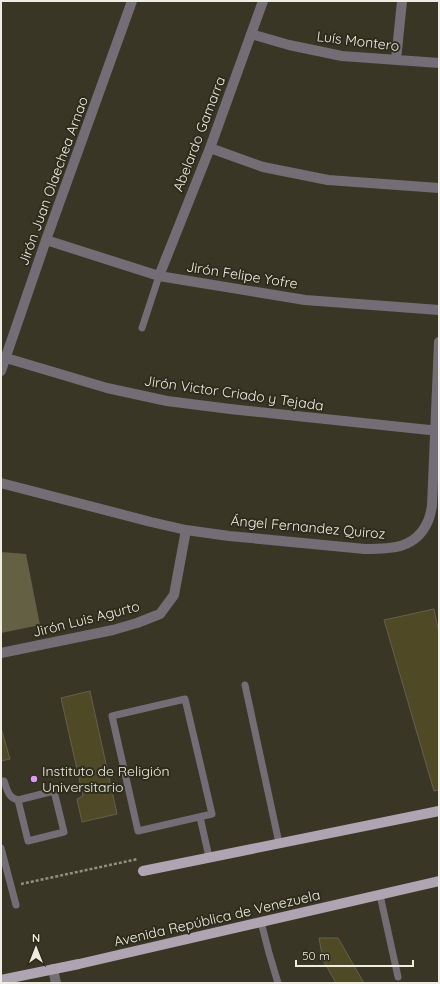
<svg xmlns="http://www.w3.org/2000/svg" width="440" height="984" font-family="Quicksand,sans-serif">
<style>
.green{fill:#646044}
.building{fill:#4f4a25;stroke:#62604e}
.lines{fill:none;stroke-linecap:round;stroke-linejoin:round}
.path{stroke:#918f82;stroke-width:2.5;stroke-dasharray:3 2;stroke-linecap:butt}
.lane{stroke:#736e75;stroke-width:7}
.street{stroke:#736e75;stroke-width:10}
.primary{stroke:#aea4b2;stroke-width:10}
.poi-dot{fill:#dc99f4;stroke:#2e2c1c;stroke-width:1.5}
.labels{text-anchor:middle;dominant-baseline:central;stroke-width:4;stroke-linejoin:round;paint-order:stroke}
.street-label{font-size:14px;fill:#eeede3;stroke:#2e2c1c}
.poi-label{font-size:14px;fill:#eeede3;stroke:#2e2c1c;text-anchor:start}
</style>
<rect width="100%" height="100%" fill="#393626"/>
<path class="green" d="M1 552 26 554 40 625 1 633Z"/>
<path class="building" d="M434 609 439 633V790L434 791 384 620Z
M90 691 117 814 82 822 77 799 83 796 61 698Z
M1 728 10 759 1 761Z
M319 938H338L364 983H336L323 960Z"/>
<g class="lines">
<path class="path" d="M21 884 138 859"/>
<path class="lane" d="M142 328 159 276
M245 685 279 843
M185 699 212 814 138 831 112 716Z
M1 781H4C7 789 8 798 18 800L54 791 64 832 28 841 18 800
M200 817 209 857
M1 848 16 905
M380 895 398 977
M261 922 269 953 278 983"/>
<path class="street" d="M251 34 289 45 342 56 439 63
M396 60 402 1
M210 148 263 167 328 180 439 188
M46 240 159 276 305 300 439 310
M159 276 210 148 263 1
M6 358 107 388 167 401 230 409 439 431
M1 371 46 240 132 1
M1 483 151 522 186 530 229 536 365 549C391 549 416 549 428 521 430 517 431 511 432 506L439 342
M1 653 113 630 137 623 160 614 174 595 186 530
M53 969 56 983"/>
<path class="primary" d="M143 871 439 811
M1 980 79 964 439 881"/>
</g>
<circle class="poi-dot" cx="34" cy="779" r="4"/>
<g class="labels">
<g class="street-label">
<text transform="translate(358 41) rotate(7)">Luís Montero</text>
<text transform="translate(199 134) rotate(-69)">Abelardo Gamarra</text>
<text transform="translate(53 181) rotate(-70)">Jirón Juan Olaechea Arnao</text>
<text transform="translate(242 275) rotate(9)">Jirón Felipe Yofre</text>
<text transform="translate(234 393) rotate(8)">Jirón Victor Criado y Tejada</text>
<text transform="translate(308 527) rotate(5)">Ángel Fernandez Quiroz</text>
<text transform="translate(86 619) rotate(-14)">Jirón Luis Agurto</text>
<text transform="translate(217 918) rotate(-13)">Avenida República de Venezuela</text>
</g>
<g class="poi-label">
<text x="42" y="771">Instituto de Religión<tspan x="42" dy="16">Universitario</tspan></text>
</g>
</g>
<rect width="440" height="984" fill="none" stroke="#eeede3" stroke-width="4"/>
<g transform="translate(36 948)" stroke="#2e2c1c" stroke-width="3" paint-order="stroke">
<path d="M0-3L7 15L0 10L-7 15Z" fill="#eeede3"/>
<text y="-6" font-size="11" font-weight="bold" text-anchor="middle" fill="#eeede3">N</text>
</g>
<path d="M296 960v6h117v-6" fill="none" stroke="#eeede3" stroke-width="2"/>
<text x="302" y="960" font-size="12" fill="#eeede3" stroke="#2e2c1c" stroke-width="3" paint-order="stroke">50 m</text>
</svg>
